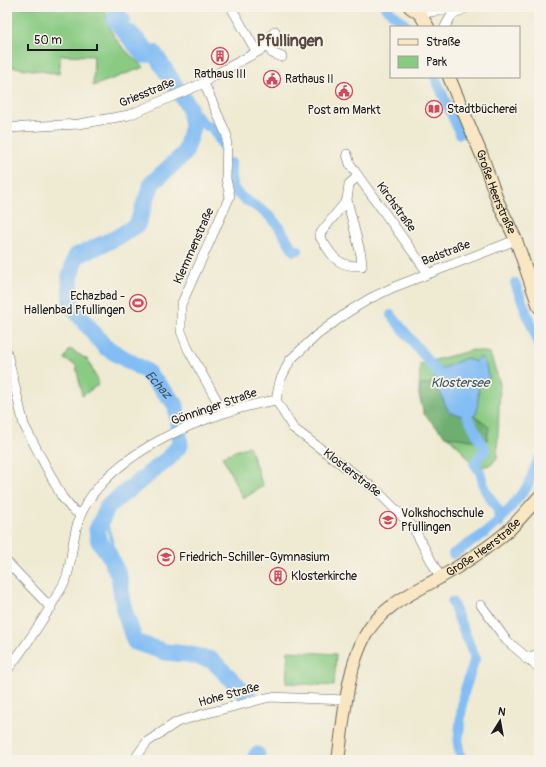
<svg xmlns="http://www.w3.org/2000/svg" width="546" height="767" font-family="Pangolin,sans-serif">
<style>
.green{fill:#89cb83;stroke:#527450}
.forest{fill:#6eaf71;stroke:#456646}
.water{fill:#82bdf4;stroke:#4f6c88}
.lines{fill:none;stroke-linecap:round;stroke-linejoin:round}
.stream{stroke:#82bdf4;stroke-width:3}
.canal{stroke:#82bdf4;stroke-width:10}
.river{stroke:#82bdf4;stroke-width:17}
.minor-casing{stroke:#66645c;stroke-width:10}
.secondary-casing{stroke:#66645c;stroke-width:14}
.minor{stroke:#fff;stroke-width:9}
.secondary{stroke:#f9e7c3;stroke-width:12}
.labels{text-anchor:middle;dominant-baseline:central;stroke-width:3.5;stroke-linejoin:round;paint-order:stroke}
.poi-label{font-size:12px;fill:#1c1c1c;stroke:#f7f3e8;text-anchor:start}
.street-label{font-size:12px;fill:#1c1c1c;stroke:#f7f3e8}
.water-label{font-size:13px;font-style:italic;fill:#405468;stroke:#f7f3e8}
.district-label{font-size:16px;font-weight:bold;fill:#594941;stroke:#f7f3e8}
</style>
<rect width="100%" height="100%" fill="#f7f3e8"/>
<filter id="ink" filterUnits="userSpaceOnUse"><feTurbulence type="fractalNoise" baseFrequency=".025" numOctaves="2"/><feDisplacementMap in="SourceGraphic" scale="8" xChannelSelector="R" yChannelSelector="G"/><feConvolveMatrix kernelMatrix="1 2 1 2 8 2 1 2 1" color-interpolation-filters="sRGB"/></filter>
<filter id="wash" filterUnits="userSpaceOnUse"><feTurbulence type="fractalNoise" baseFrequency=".012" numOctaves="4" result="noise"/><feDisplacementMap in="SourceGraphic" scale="16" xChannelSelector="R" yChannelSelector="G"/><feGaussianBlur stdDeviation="0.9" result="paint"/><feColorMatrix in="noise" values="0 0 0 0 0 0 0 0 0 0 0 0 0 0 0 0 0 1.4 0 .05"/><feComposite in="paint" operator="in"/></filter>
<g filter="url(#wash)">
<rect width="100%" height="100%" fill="#efead2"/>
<path class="green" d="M7 7H105C106 34 125 51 144 67L93 86 94 56 61 55 59 74 7 66Z
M70 349 88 360 99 384 82 396 76 365 64 359Z
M473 350 490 353 500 384 497 458 492 464 476 469 461 449 424 414 419 395 420 364Z
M249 446 263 486 243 499 222 456Z
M288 651 336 654 334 686 286 683Z"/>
<path class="forest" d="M433 383 441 391 444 402 466 417 474 416 489 427 487 440 477 441 445 436 424 414 419 395 420 385Z"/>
<path class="water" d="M479 357C487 360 486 370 489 378L479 385 477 412 474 416 466 417 449 412C443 401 442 391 433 383L435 377 443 372 441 369 466 358 476 362Z"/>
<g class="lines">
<path class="stream" d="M104 513 115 552 111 561"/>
<path class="canal" d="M385 7 408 27
M117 9 126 19
M132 30 154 53
M435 77 460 134
M189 107 206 126H211L223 146
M231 163C228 201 245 195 269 216 279 224 287 240 294 251L298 250
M515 283 539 345
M391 315 447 384
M462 405 485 450 474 463 480 472 485 490 498 510 499 523
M511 507 527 487 539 458
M453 554C473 541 493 530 508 511
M452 602 475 658 463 696 458 744 461 760"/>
<g class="river">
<path id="s1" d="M117 7 115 20 144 55 154 53 189 107 192 127 185 153 152 183 137 225 116 238 76 256 70 276 71 305 105 347 146 371 176 405 180 445 169 458 108 506 97 530 99 541 108 553 119 576 124 610 135 642 165 652 187 654 212 660 248 696"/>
<path d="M255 760 257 755"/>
</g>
</g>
</g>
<g filter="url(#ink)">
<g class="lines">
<g class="minor-casing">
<path id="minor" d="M231 7 256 51
M533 7 539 8
M420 14 456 7
M445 27 451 16 467 7
M268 46 272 53 282 57
M204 83 227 136 226 179 230 196 181 305V331L188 349 224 413
M7 128 79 124 129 115 204 83 211 77 268 46 269 39 275 31
M347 154 350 164 358 176 428 273
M347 200 319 235C332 256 336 267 362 266L361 255 347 200 349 184 358 176
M7 353 24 425 62 497 71 508 80 515
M7 562 51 608
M440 577 413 527 376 490 293 428 276 400 280 381 290 360 317 335 348 312 369 299 394 287 516 240
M481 605 506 640 539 668
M526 659 539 653
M7 671C25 646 43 622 57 595 61 589 65 583 67 576 73 556 72 534 81 514 109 451 212 411 276 400
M134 760 147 742 177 722 204 714 270 697 346 700"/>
</g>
<g class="secondary-casing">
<g id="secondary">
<path d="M410 7 420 14 428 27"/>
<path id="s2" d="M449 77 482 156 498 202 516 240 539 307"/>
<path id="s3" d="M338 760C344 721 346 671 365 636 384 600 427 588 459 566 475 556 493 544 508 531 519 520 529 508 539 497"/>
</g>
</g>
<use href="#minor" class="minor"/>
<use href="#secondary" class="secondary"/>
</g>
</g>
<defs>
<g id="building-ring" transform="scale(0.9)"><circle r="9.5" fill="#f7f3e8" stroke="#d1495b" stroke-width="1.5"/><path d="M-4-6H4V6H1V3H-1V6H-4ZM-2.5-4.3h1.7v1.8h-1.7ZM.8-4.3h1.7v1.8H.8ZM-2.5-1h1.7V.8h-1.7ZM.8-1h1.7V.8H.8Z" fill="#d1495b"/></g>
<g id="civic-ring" transform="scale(0.9)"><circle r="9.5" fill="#f7f3e8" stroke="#d1495b" stroke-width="1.5"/><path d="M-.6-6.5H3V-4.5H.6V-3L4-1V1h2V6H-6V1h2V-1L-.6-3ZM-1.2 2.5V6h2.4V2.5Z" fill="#d1495b"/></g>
<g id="library-ring" transform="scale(0.9)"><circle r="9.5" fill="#f7f3e8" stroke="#d1495b" stroke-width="1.5"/><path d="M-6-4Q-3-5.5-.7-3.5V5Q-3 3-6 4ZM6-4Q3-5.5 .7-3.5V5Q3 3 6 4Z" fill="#d1495b"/></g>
<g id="stadium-ring" transform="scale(0.9)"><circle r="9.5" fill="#f7f3e8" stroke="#d1495b" stroke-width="1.5"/><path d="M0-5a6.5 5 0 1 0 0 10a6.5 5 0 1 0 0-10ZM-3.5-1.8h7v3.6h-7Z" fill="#d1495b"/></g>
<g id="university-ring" transform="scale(0.9)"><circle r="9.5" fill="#f7f3e8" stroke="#d1495b" stroke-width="1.5"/><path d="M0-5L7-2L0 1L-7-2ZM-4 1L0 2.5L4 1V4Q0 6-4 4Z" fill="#d1495b"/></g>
<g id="school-ring" transform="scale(0.9)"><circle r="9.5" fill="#f7f3e8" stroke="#d1495b" stroke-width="1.5"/><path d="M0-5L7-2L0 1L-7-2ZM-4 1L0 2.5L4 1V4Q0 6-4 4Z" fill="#d1495b"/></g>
</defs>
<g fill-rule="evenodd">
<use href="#building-ring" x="220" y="56"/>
<use href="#civic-ring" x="272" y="79"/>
<use href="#civic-ring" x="344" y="91"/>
<use href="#library-ring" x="434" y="109"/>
<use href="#stadium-ring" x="138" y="303"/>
<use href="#university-ring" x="388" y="520"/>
<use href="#school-ring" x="166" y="557"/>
<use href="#building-ring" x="278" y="576"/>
</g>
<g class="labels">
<g class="poi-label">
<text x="220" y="74" text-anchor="middle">Rathaus III</text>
<text x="285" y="79">Rathaus II</text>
<text x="447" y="109">Stadtbücherei</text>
<text x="344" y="110" text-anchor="middle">Post am Markt</text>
<text x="125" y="296" text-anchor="end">Echazbad -<tspan x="125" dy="14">Hallenbad Pfullingen</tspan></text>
<text x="401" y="513">Volkshochschule<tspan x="401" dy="14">Pfullingen</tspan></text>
<text x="179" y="557">Friedrich-Schiller-Gymnasium</text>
<text x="291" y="576">Klosterkirche</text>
</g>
<g class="street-label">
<text transform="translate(147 93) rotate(-22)">Griesstraße</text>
<text stroke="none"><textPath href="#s2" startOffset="124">Große Heerstraße</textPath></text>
<text transform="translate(396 207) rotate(54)">Kirchstraße</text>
<text transform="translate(194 246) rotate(-66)">Klemmenstraße</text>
<text transform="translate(446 253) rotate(-21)">Badstraße</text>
<text transform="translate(214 407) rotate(-19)">Gönninger Straße</text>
<text transform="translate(352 473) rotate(38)">Klosterstraße</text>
<text stroke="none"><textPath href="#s3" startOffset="277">Große Heerstraße</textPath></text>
<text transform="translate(229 695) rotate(-15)">Hohe Straße</text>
</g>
<g class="water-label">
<text x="460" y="383">Klostersee</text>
<text stroke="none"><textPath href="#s1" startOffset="508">Echaz</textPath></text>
</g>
<g class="district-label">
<text x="290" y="41">Pfullingen</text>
</g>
</g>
<rect width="546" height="767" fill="none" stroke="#f7f3e8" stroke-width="24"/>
<rect x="390" y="26" width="130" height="52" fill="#f7f3e8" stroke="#9f9d96"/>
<rect x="398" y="39" width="20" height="6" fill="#f9e7c3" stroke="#9f9d96"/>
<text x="426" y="46" font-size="12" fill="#1c1c1c">Straße</text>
<rect x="398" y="56" width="20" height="12" fill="#89cb83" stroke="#9f9d96"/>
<text x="426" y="66" font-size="12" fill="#1c1c1c">Park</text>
<g transform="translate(500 721) rotate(11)" stroke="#f7f3e8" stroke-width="3" paint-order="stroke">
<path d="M0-3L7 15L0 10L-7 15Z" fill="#1c1c1c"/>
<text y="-6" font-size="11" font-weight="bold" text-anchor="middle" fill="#1c1c1c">N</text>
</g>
<path d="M28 44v6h69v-6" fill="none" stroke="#1c1c1c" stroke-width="2"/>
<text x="34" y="44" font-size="12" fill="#1c1c1c" stroke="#f7f3e8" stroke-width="3" paint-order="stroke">50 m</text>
</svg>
